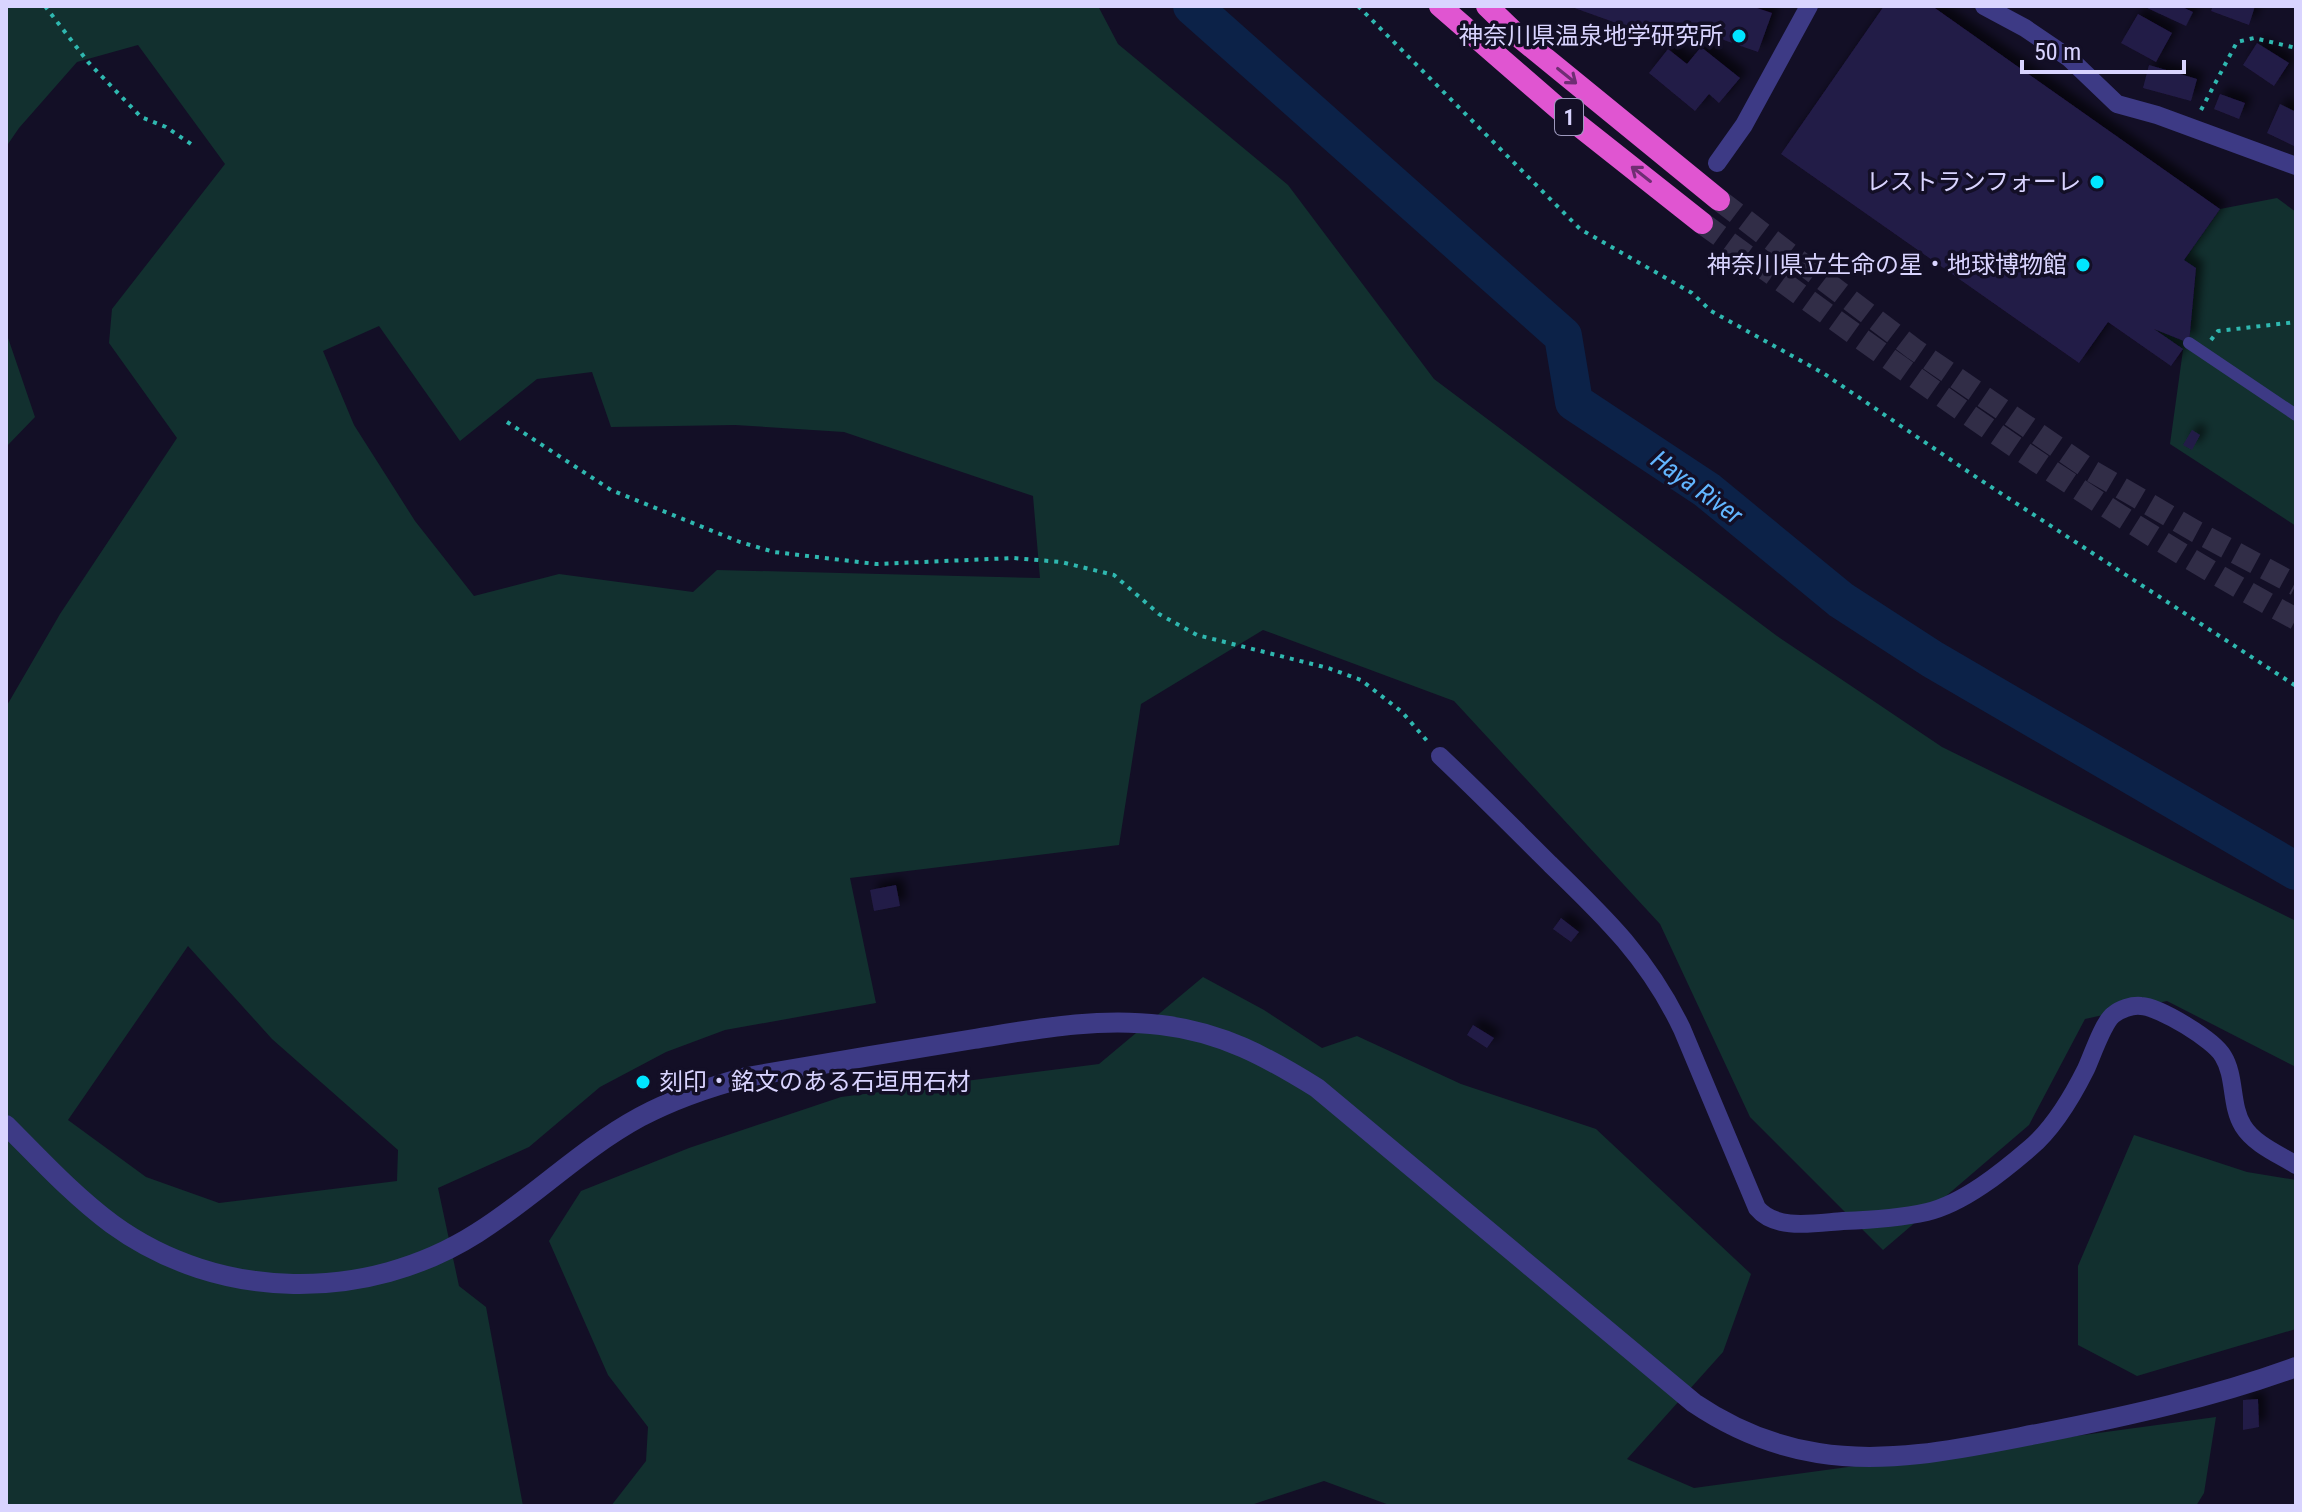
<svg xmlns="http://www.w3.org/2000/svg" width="2302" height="1512" font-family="'Roboto Condensed','Noto Sans JP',sans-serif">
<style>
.green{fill:#12302f;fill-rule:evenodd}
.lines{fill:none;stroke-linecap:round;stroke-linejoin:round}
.river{stroke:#0c2248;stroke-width:38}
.building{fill:#241b47;filter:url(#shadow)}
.trunk-tunnel{stroke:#312d47;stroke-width:22;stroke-dasharray:22 11;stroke-linecap:butt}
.path{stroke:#2fb8b0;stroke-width:4;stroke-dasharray:4 6;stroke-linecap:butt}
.pedestrian{stroke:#3d3a85;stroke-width:12}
.minor{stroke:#3d3a85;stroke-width:18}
.tertiary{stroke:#3d3a85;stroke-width:20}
.trunk{stroke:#e055d1;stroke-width:22}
.oneway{stroke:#6f2e73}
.poi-dot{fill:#00e5ff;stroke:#130f26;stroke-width:3}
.labels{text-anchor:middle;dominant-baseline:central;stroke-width:7;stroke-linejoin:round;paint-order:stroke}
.shield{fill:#130f26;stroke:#9e99be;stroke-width:2}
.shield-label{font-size:22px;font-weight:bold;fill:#d9d4ff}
.poi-label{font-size:24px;fill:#d9d4ff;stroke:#130f26;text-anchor:end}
.water-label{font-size:26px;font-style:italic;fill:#62b6ff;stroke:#130f26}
</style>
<defs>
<filter id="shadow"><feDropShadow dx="7" dy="-7" stdDeviation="4" flood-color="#0009"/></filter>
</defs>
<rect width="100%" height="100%" fill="#130f26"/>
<path class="green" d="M6 6H1098L1118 44 1288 185 1434 379 1777 636 1942 747 2296 921V1067L2167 1001 2085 1019 2029 1125 1883 1250 1750 1117 1660 924 1454 701 1263 630 1141 704 1119 845 850 878 876 1003 725 1030 666 1052 600 1087 529 1147 438 1188 459 1286 486 1307 523 1506H6V707L60 614 177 438 109 343 112 309 225 164 138 45 77 62 19 128 6 147ZM379 326 460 441 537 379 592 372 611 427 735 425 844 432 1033 496 1040 578 717 570 693 592 559 574 474 596 415 521 354 425 323 351ZM188 946 272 1039 398 1150 397 1181 219 1203 146 1177 68 1120Z
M2277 198 2296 212V526L2170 444 2183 350 2154 329 2189 343 2196 268 2184 260 2220 209Z
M6 332 35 417 6 447Z
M1203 977 1264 1010 1322 1048 1357 1036 1461 1084 1596 1129 1751 1274 1723 1352 1627 1459 1694 1488 2216 1417 2204 1493 2196 1506H1392L1324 1481 1248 1506H611L646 1461 648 1427 608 1375 549 1241 581 1191 689 1148 841 1097 1099 1064Z
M2134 1135 2247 1172 2296 1180V1329L2137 1376 2078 1345V1266Z"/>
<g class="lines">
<path class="river" d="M1192 6 1563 336 1574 402 1707 490 1841 600 1932 659 2296 871"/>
</g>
<path class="building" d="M1569 6H1751L1772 13 1758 52 1687 27 1680 46Z
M1884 6H1932L2220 209 2184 260 2196 268 2189 343 2154 329 2183 349 2171 366 2108 322 2079 363 1781 154Z
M2143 6H2180L2193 12 2186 26Z
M2213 6H2255L2249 25 2211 11Z
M2138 14 2172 33 2156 62 2121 43Z
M2257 43 2289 63 2274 86 2243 65Z
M1701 47 1740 78 1719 103 1709 94 1695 111 1649 73 1668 49 1687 64Z
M2149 65 2197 79 2191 101 2143 88Z
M2220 94 2245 103 2239 119 2214 109Z
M2280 104 2296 112V147L2267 133Z
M2192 430 2200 435 2192 450 2183 445Z
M896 885 900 906 874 911 870 890Z
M1561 918 1579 932 1571 942 1553 929Z
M1473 1025 1494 1038 1487 1048 1467 1035Z
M2258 1399 2259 1427 2243 1430V1400Z"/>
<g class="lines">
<path class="trunk-tunnel" d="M1719 200 1914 349 2092 471 2195 531 2296 585
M1702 223C1894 363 2086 506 2296 619"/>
<path class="path" d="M45 6 88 62 141 117 166 127 194 146
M1358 6 1580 229 1692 293 1711 311 1823 373 1979 479 2296 686
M2201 110 2237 42 2254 38 2296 48
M2211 340 2218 331 2296 322
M507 422 611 490 740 542 774 552 876 564 1013 558 1061 562 1114 575 1159 614 1197 635 1328 668 1361 680 1402 712 1428 742"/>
<path class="pedestrian" d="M2189 343 2296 415"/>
<path class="minor" d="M1984 6 2025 28 2069 58 2117 104 2157 115 2296 166
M1717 163 1744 125 1809 6
M1440 756C1477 791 1513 827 1549 863 1605 917 1648 958 1682 1029L1757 1208C1776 1231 1815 1223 1843 1221 1871 1220 1900 1218 1927 1212 1964 1203 2002 1172 2030 1148 2054 1128 2072 1097 2086 1069 2092 1056 2103 1023 2113 1015 2120 1009 2132 1005 2141 1006 2160 1007 2214 1040 2223 1056 2236 1077 2230 1105 2243 1126 2254 1144 2278 1154 2296 1165"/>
<path class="tertiary" d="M6 1125C40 1159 73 1195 112 1224 219 1302 367 1303 477 1233 533 1198 581 1149 640 1117 674 1099 709 1087 747 1077 823 1064 898 1051 974 1039 1036 1029 1098 1017 1161 1025 1222 1032 1267 1057 1317 1088L1694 1403C1731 1428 1774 1446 1818 1453 1892 1465 1969 1447 2042 1433 2128 1416 2214 1397 2296 1367"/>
<path class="trunk" d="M1440 6 1568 117 1702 223
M1487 6 1518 36 1719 200"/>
</g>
<defs><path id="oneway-shaft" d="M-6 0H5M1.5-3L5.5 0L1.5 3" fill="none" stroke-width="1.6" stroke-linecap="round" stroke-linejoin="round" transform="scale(2)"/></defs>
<g class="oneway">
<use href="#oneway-shaft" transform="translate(1567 76) rotate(39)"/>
<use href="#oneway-shaft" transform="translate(1641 174) rotate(-142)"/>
</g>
<g class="poi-dot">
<circle cx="1739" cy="36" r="8"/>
<circle cx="2097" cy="182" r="8"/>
<circle cx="2083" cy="265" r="8"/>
<circle cx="643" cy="1082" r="8"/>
</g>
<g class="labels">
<rect class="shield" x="1555" y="99" width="28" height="36" rx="6"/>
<g class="shield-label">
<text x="1569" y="117">1</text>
</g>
<g class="poi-label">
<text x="1723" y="36">神奈川県温泉地学研究所</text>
<text x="2081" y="182">レストランフォーレ</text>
<text x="2067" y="265">神奈川県立生命の星・地球博物館</text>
<text x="659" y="1082" text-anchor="start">刻印・銘文のある石垣用石材</text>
</g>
<g class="water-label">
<text transform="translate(1697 487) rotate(36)">Haya River</text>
</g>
</g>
<rect width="2302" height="1512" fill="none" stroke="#d9d4ff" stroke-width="16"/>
<path d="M2022 60v12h162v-12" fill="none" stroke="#d9d4ff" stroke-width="4"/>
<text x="2034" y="60" font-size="24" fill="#d9d4ff" stroke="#130f26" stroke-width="6" paint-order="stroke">50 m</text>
</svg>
